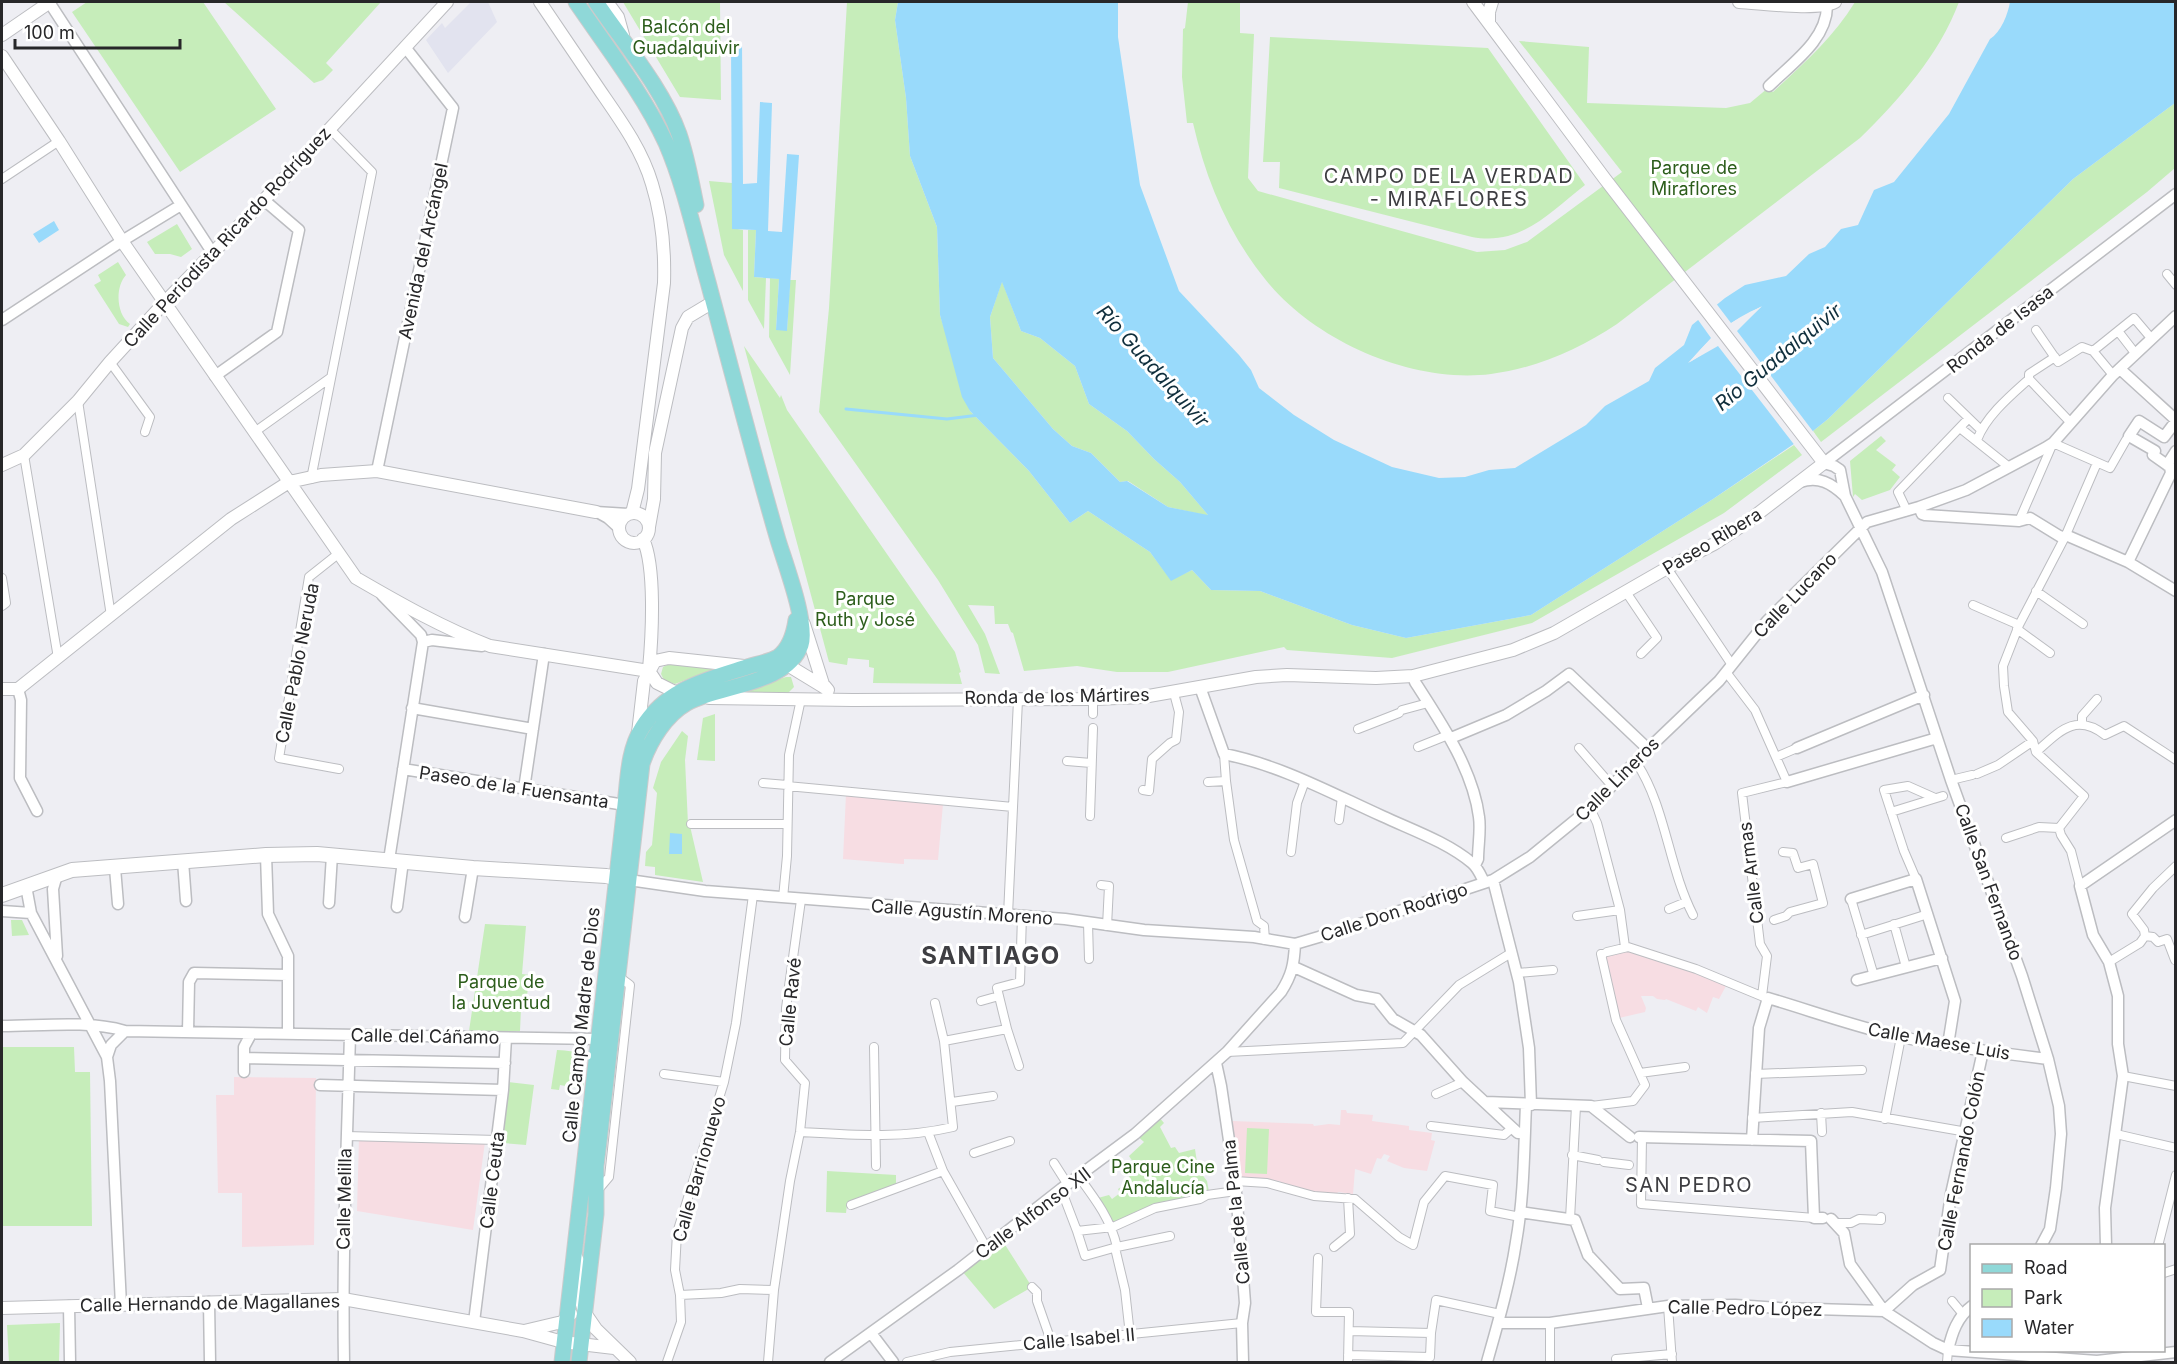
<svg xmlns="http://www.w3.org/2000/svg" width="2177" height="1364" font-family="Inter,sans-serif">
<style>
.built{fill:#e2e3ef}
.education{fill:#f7dde3}
.green{fill:#c6edba}
.water{fill:#99dafb;fill-rule:evenodd}
.pier{fill:#eeeef3}
.lines{fill:none;stroke-linecap:round;stroke-linejoin:round}
.stream{stroke:#99dafb;stroke-width:3}
.pedestrian-casing{stroke:#bcbdc1;stroke-width:10}
.minor-casing{stroke:#bcbdc1;stroke-width:13}
.tertiary-casing{stroke:#bcbdc1;stroke-width:14}
.secondary-casing{stroke:#bcbdc1;stroke-width:16}
.primary-casing{stroke:#cbcbcc;stroke-width:17}
.pedestrian{stroke:#fff;stroke-width:8}
.minor{stroke:#fff;stroke-width:10}
.tertiary{stroke:#fff;stroke-width:12}
.secondary{stroke:#fff;stroke-width:14}
.primary{stroke:#8fd8d8;stroke-width:15}
.labels{text-anchor:middle;dominant-baseline:central;stroke-width:6;stroke-linejoin:round;paint-order:stroke}
.park-label{font-size:18px;fill:#2c5d1b;stroke:#fff}
.street-label{font-size:18px;fill:#272729;stroke:#fff}
.neighbourhood-label{font-size:20px;letter-spacing:1.5px;fill:#3e3e42;stroke:#fff}
.water-label{font-size:20px;font-style:italic;fill:#0f2e3c;stroke:#fff}
.district-label{font-size:24px;font-weight:bold;letter-spacing:1.5px;fill:#3e3e42;stroke:#fff}
</style>
<rect width="100%" height="100%" fill="#eeeef3"/>
<path class="built" d="M471 2H488L497 22 448 73 426 40 442 23 445 28Z"/>
<path class="education" d="M846 794 943 804 938 860 904 859V864H902L843 859Z
M1628 949 1727 984 1719 999 1713 997 1707 1013 1698 1007 1696 1011 1666 999 1665 1000 1657 999 1653 996H1641L1646 1008 1645 1012 1619 1018 1602 952Z
M234 1077 316 1078 314 1245 242 1247V1193H218L216 1095H234Z
M1341 1110H1346L1347 1113 1373 1115 1372 1121 1409 1126V1130L1432 1133 1431 1140 1435 1141 1427 1171 1404 1168 1387 1161 1390 1156 1384 1154 1381 1159 1377 1158 1371 1174 1355 1169 1353 1194 1338 1192 1336 1196 1315 1193 1281 1184 1280 1181 1241 1178 1232 1121 1313 1124 1314 1126 1329 1124 1340 1125Z
M359 1138 485 1142 473 1230 357 1211Z"/>
<path class="green" d="M87 2H203L276 109 180 172 72 12Z
M224 2H381L326 63 333 70 323 80 314 83Z
M623 2H720L721 100 680 97Z
M847 2H898L895 20 906 98 910 156 937 227 940 315 970 411 1029 471 1070 523 1088 511 1150 552 1171 580 1192 570 1211 590 1260 591 1352 625 1406 638 1531 615 1713 499 1794 445 1802 455 1724 513 1532 623 1392 658 1287 650 1284 647 1168 672H1117L1077 666 1024 671 1013 633 1011 632 1008 624H995L994 606 968 605 985 634 1000 674 985 673 978 645 938 580 819 412 829 308Z
M1188 2H1240V33L1254 34 1248 178 1258 191 1477 252 1505 250 1527 242 1622 172 1519 41 1589 47 1587 103 1726 108 1750 103 1768 88 1773 92C1803 64 1834 37 1855 2H1959C1939 55 1900 99 1860 138L1617 324C1579 349 1537 368 1491 374 1412 384 1314 341 1265 279 1228 233 1206 180 1193 123H1187L1182 77 1183 29 1185 28Z
M1270 37 1488 48 1585 185C1549 213 1521 246 1472 237L1279 188 1280 162H1263Z
M2175 103V168L2147 192 1821 442 1813 431 1828 419 2073 179Z
M709 181 732 183V228L743 230V291L724 255Z
M177 224 192 249 181 257 170 254H155L147 242Z
M748 230H756L754 277 766 278 764 329 748 300Z
M118 262 126 275C115 287 116 314 130 324L128 327 119 324 94 285 101 281 98 275Z
M770 278 779 279 776 330H787L790 280H796L790 375 769 337Z
M1002 281 1021 331 1040 338 1075 366 1089 404 1127 431 1154 459 1180 482 1209 516 1168 507 1128 481 1120 482 1091 453 1072 446 1053 429 993 358 990 317Z
M744 346 780 398 781 395 787 410 955 652 961 672 959 673 962 684 873 683 874 668 869 667V660L848 658 847 665 829 662Z
M1881 436 1886 441 1876 450 1896 465 1892 470 1900 477 1890 490 1862 500 1855 494 1853 497 1850 461Z
M669 664 714 669 675 684 664 680 661 674 663 667Z
M786 677H791L794 687 787 694 736 693Z
M715 714V761L697 760 703 718Z
M682 731 688 736 685 760 688 824 690 826 703 882 655 875V867L645 866 646 852 652 845 657 793 653 788 661 762Z
M11 920H22L29 935 12 936Z
M485 924 526 926 522 974 530 975 525 1008H521L520 1031H469Z
M2 1047H74L75 1072H90L92 1226H2Z
M557 1050C592 1052 586 1057 583 1089L560 1085 559 1090 551 1089Z
M508 1082 534 1085 526 1145 503 1143Z
M1158 1116 1164 1123 1160 1127 1171 1148 1175 1147 1179 1153 1195 1149 1198 1169 1207 1181 1209 1192 1144 1209 1113 1222 1099 1202 1098 1198 1109 1195 1112 1199 1120 1193 1118 1189 1129 1182 1127 1179 1137 1168 1129 1156 1144 1142 1135 1134Z
M1247 1128 1269 1129 1267 1174 1245 1173Z
M827 1171 896 1175V1185L847 1204 846 1213 826 1212Z
M1002 1240 1032 1287 994 1309 962 1271Z
M60 1323 59 1362H9L7 1325Z"/>
<path class="water" d="M898 2H1118V37L1140 185 1179 291 1239 355 1251 370 1259 388 1294 415 1334 440 1392 467 1439 478 1465 477 1489 470 1515 468 1586 425 1605 406 1649 381 1655 368 1684 345 1692 325 1725 298 1745 285 1786 276 1809 254 1825 247 1841 229 1858 225 1874 190 1894 182 1949 114 1990 39C2001 32 2008 14 2010 2H2175V103L2073 179 1828 419 1813 431 1713 499 1531 615 1406 638 1352 625 1260 591 1211 590 1192 570 1171 581 1150 552 1088 511 1070 523 1029 471 970 411 962 397 940 315 937 227 910 156 906 98 895 20ZM1002 282 1021 331 1040 338 1075 366 1089 404 1127 431 1154 459 1180 482 1208 515 1168 507 1127 481 1120 482 1091 453 1072 446 1053 429 993 358 990 317ZM1761 307 1728 338 1690 362C1708 339 1733 318 1761 307Z
M731 43H742L743 184 757 183 760 102 772 103 768 231 782 232 787 154 799 155 787 331 776 330 779 279 754 277 756 230 732 229Z
M54 221 59 230 39 243 33 234Z
M670 833 682 834V854H669Z"/>
<path class="pier" d="M1715 302 1731 323 1762 306 1737 331 1815 434 1796 447 1718 346 1688 363 1711 338 1696 317Z"/>
<g class="lines">
<path class="stream" d="M846 409 947 419 979 415"/>
<g class="pedestrian-casing">
<path id="pedestrian" d="M2 179 59 141
M2167 274 2176 285
M2036 330 2058 362 2082 347 2093 351 2113 375
M2118 331 2135 353
M2093 351 2134 318 2151 338
M2055 357 2029 374V379L2071 423
M110 362 150 417 145 432
M1948 398 1981 430
M78 401 111 616
M1960 428 2009 467
M256 431 330 378
M1977 440C1986 416 2010 396 2029 379
M24 455 58 658
M311 479 372 172 329 128
M1907 511 1898 492 1968 419
M2019 521 2053 443 2110 468 2126 440
M338 554 309 577 279 758 339 769
M1667 568 1732 665
M2 578 6 603 2 606
M2036 591 2083 624
M1626 592 1657 638 1641 654
M1973 605 2019 625
M2017 629 2050 653
M1726 672 1755 710 1787 782 1742 793 1760 944 1767 956 1762 996
M1402 710 1428 703
M1093 714V699
M2082 724V716L2097 699
M1358 729 1399 713
M1418 747 1448 735
M1579 748 1612 786
M2036 752C2059 732 2075 712 2105 735L2124 726 2176 760
M1224 754 1226 781 1234 840 1257 921 1264 926 1265 940
M1776 757 1797 748
M1067 761 1091 763
M1636 762C1666 807 1668 866 1693 915
M1977 774 1998 765 2033 741
M1951 780 1972 775
M1208 782 1226 781
M763 783 787 785
M787 786 1013 807
M1143 790 1149 791 1152 759 1170 743 1176 740 1179 712 1175 697
M1590 808 1597 823 1620 910 1625 947
M1891 812 1943 796
M1090 816 1093 728
M1339 820 1342 797
M691 824H787
M2006 838 2039 827 2059 828
M1291 852 1297 803 1305 781
M1916 879 1904 851 1884 790 1908 786 1935 798
M1101 885 1109 886 1107 926
M2080 886 2071 851 2061 835 2059 828 2084 796 2036 752 2033 741 2008 712 2004 686 2003 666 2019 625 2065 537 2097 463
M783 898 787 856 789 755 801 699
M1851 899 1874 976
M1669 909 1686 902
M1008 915 1018 700
M1577 916 1620 910
M1774 920 1786 916 1790 912 1823 903 1813 864 1798 868 1793 853 1783 852
M1088 923 1089 959
M1894 924 1906 967
M1861 935 1928 914
M2145 936 2153 937 2158 942 2167 939 2175 960
M1607 952 1628 947 1696 969 1766 998
M2109 962 2140 943 2145 936 2144 930 2132 914 2153 888 2176 866
M1517 973 1553 970
M981 1001 999 996
M935 1003 944 1041
M1007 1029 1019 1066
M874 1047 876 1166
M1227 1052 1403 1043 1459 985 1511 953
M1640 1073 1685 1067
M664 1074 724 1082
M1755 1074 1862 1070
M2123 1076 2176 1086
M1436 1094 1463 1082
M952 1102 993 1096
M1591 1106 1633 1101 1645 1085 1616 1020 1601 954H1603
M1821 1113 1822 1132
M1752 1118 1852 1112 1967 1132
M1885 1119 1901 1037
M1431 1126 1504 1135 1512 1128
M800 1132C852 1135 902 1139 953 1127L944 1041 1007 1029 997 988 1020 982 1022 915
M928 1132 943 1171 986 1247
M2116 1134 2176 1148
M346 1136 497 1140
M1642 1137 1641 1204 1814 1218
M974 1153 1010 1141
M1572 1155 1598 1160
M1604 1162 1629 1165
M1054 1163 1068 1185
M1079 1177C1096 1200 1111 1220 1117 1247L1085 1256 1077 1231 1113 1227 1155 1208 1200 1199 1207 1195 1236 1191
M1235 1181 1267 1183 1314 1196 1355 1199 1399 1237 1413 1245 1424 1202 1445 1176 1493 1185 1490 1211 1520 1217
M1061 1189 1077 1231
M598 1190 609 1177 630 985 618 976
M851 1205 943 1171
M1570 1219 1576 1106
M1836 1223H1851L1859 1219 1881 1220V1217
M2158 1246 2176 1175
M1117 1247 1170 1236
M1334 1247 1350 1234 1348 1198
M1115 1248 1125 1290 1130 1335
M1318 1258 1316 1312H1349L1348 1362
M2164 1273 2176 1269
M1032 1287 1037 1292V1301L1051 1341
M680 1295 721 1293 740 1289 774 1290
M1952 1301 1962 1313
M1668 1306 1672 1362
M1349 1331 1431 1333
M1348 1355 1430 1357 1431 1333 1436 1300 1500 1314
M1616 1359 1672 1354
M667 1362 681 1322 680 1295 675 1270 677 1233 724 1082 736 1023 753 895
M768 1362 774 1290 790 1181 800 1132 805 1083 785 1060 786 1008 801 900
M907 1362 950 1352 1242 1323
M1550 1362V1323
M1947 1362 1948 1350"/>
</g>
<g class="minor-casing">
<path id="minor" d="M49 2 212 252
M1769 86C1791 64 1827 40 1827 6
M2 320 122 241 181 205
M2120 369 2176 420
M215 376 277 332 299 230 264 200
M1824 463 1834 466 1840 470 1845 496 1882 572 1951 780 2022 976 2048 1059 2059 1106 2061 1134 2056 1188 2050 1229 2041 1246
M1824 463 2176 194
M2167 465 2176 451
M377 471 453 108 405 47
M1800 482C1819 476 1831 483 1845 496
M1919 507 1922 514 1925 515 2019 521 2030 518 2061 537 2068 536 2128 562 2176 591
M596 512 628 514
M599 513 608 518 619 528
M2128 562 2171 473 2170 467 2153 455 2155 451 2129 436 2139 421 2164 437 2176 421
M382 595 421 635 423 642
M423 642 432 640 482 646
M1413 676 1415 682C1440 721 1473 769 1479 817 1481 830 1478 846 1478 859L1475 865
M1200 687 1224 754C1280 765 1331 793 1382 816 1412 830 1447 842 1472 863 1478 868 1481 876 1484 882
M18 689 21 700 20 778 37 811
M412 708 533 729
M1451 738 1506 715 1546 691 1569 674 1648 749
M1797 748 1924 695
M403 769 625 805
M1787 782 1937 738
M524 789 544 654
M266 855 268 914 288 956V1034
M389 860 423 642
M183 861 186 901
M115 868 118 904
M57 875 53 889 57 956
M629 880 705 891 1065 919 1144 930 1254 937 1295 944 1339 931 1493 880 1530 857 1590 808 1648 749 1719 681 1767 621 1867 522 1919 507 1966 490 2045 448 2053 443 2113 375 2176 316
M1493 880 1519 982 1529 1048 1531 1105
M26 886 31 913 107 1057 110 1081 121 1305
M1851 899 1916 879 1955 1001 1948 1045
M329 903 332 855
M397 907 403 861
M2 911 31 913
M465 917 473 868
M1294 967 1356 995 1377 999 1393 1019 1421 1035 1463 1082 1506 1122 1518 1133H1525
M1857 980 1942 958
M2 1026C41 1026 87 1020 125 1031L598 1039
M188 1032 189 982 194 973 288 975
M251 1034 244 1047V1058L505 1063
M107 1057 111 1045 125 1031
M244 1058V1072
M1216 1063 1221 1086 1235 1181 1240 1238 1245 1303 1242 1323 1243 1362
M320 1085 503 1090
M1486 1102 1591 1106 1630 1137
M1639 1137 1811 1141 1814 1218H1823
M1752 1140 1759 1028 1768 998C1812 1011 1856 1027 1901 1037 1950 1047 1999 1053 2048 1059
M1520 1212 1575 1220 1588 1255 1620 1289 1644 1288 1648 1308
M1831 1219 1844 1233 1850 1264 1884 1311 1933 1343 1948 1350 2097 1361 2176 1352
M2106 1246 2105 1208 2123 1076 2118 1044V996L2109 962 2093 935 2080 886 2176 820
M209 1302 210 1362
M69 1306 70 1362
M1884 1311 1913 1285 1940 1270 1951 1194 1983 1051
M474 1322 503 1090 506 1038
M1498 1323H1550L1668 1306 1735 1305 1779 1308 1884 1311
M871 1333 893 1362
M1948 1350C1952 1333 1957 1317 1972 1306
M344 1362C342 1253 347 1144 350 1035
M830 1362 958 1270 1061 1189 1135 1134 1227 1052 1281 992C1292 975 1294 964 1295 944
M1487 1362C1498 1323 1510 1282 1516 1242 1524 1197 1524 1150 1526 1105"/>
</g>
<g class="tertiary-casing">
<path id="tertiary" d="M540 2C560 32 581 62 601 92 621 121 642 150 652 184 662 216 665 250 664 283L638 489 632 513
M607 2 618 17 623 35
M1739 2C1761 3 1817 11 1835 2
M1489 23V12L1492 2
M2 35 50 2
M2 56 59 141 122 241 356 578C399 603 443 628 490 646L649 671
M2 465 24 455 78 401 110 362 165 302 264 200 447 2
M619 528a15 15 0 1 1 30 0a15 15 0 1 1-30 0Z
M649 527 654 499 655 453 682 328 688 317 713 302
M643 539C656 567 652 637 649 669
M804 624 823 684 828 690
M781 661 827 689
M649 671 657 683 683 696
M2 689H18L231 519 289 482 321 475 377 471 596 512
M709 698 853 700 1093 699 1143 697 1256 677 1287 675 1376 678 1413 676 1513 650 1554 633 1667 568 1714 544 1743 525 1824 463 1605 179 1473 2
M638 733 644 681 655 661 669 658 744 666
M575 1254 581 1268 578 1293 585 1313 596 1329 630 1362
M2 1308 343 1299 523 1331 563 1342 614 1348
M524 1331 562 1322 571 1314"/>
</g>
<g class="secondary-casing">
<path id="secondary" d="M2 895 72 870 266 855 317 854 473 868 606 876 627 880"/>
</g>
<g class="primary-casing">
<path id="primary" d="M576 2C606 46 644 95 666 143 685 187 695 236 708 282 731 368 753 454 778 540 785 563 808 624 801 645 787 685 720 685 687 703 666 715 650 740 642 764L599 1142 596 1166V1214L579 1362
M596 2C623 42 663 89 679 134 687 157 691 181 696 205
M562 1362 625 805C628 780 628 750 642 728 666 689 706 680 747 667 757 664 769 662 778 657 790 648 794 634 796 620"/>
</g>
<use href="#pedestrian" class="pedestrian"/>
<use href="#minor" class="minor"/>
<use href="#tertiary" class="tertiary"/>
<use href="#secondary" class="secondary"/>
<use href="#primary" class="primary"/>
</g>
<g class="labels">
<g class="park-label">
<text x="686" y="26">Balcón del<tspan x="686" dy="21">Guadalquivir</tspan></text>
<text x="1694" y="167">Parque de<tspan x="1694" dy="21">Miraflores</tspan></text>
<text x="865" y="598">Parque<tspan x="865" dy="21">Ruth y José</tspan></text>
<text x="501" y="981">Parque de<tspan x="501" dy="21">la Juventud</tspan></text>
<text x="1163" y="1166">Parque Cine<tspan x="1163" dy="21">Andalucía</tspan></text>
</g>
<g class="street-label">
<text transform="translate(227 237) rotate(-47)">Calle Periodista Ricardo Rodríguez</text>
<text transform="translate(423 251) rotate(-78)">Avenida del Arcángel</text>
<text transform="translate(2000 329) rotate(-38)">Ronda de Isasa</text>
<text transform="translate(1712 541) rotate(-31)">Paseo Ribera</text>
<text transform="translate(1795 595) rotate(-46)">Calle Lucano</text>
<text transform="translate(297 663) rotate(-79)">Calle Pablo Neruda</text>
<text transform="translate(1057 696) rotate(-1)">Ronda de los Mártires</text>
<text transform="translate(1617 779) rotate(-45)">Calle Lineros</text>
<text transform="translate(514 787) rotate(9)">Paseo de la Fuensanta</text>
<text transform="translate(1751 873) rotate(-97)">Calle Armas</text>
<text transform="translate(1989 882) rotate(70)">Calle San Fernando</text>
<text transform="translate(962 912) rotate(4)">Calle Agustín Moreno</text>
<text transform="translate(1394 912) rotate(-18)">Calle Don Rodrigo</text>
<text transform="translate(790 1002) rotate(-84)">Calle Ravé</text>
<text transform="translate(581 1025) rotate(-84)">Calle Campo Madre de Dios</text>
<text transform="translate(425 1036) rotate(1)">Calle del Cáñamo</text>
<text transform="translate(1939 1041) rotate(10)">Calle Maese Luis</text>
<text transform="translate(1961 1161) rotate(-79)">Calle Fernando Colón</text>
<text transform="translate(699 1169) rotate(-74)">Calle Barrionuevo</text>
<text transform="translate(492 1180) rotate(-83)">Calle Ceuta</text>
<text transform="translate(344 1199) rotate(-89)">Calle Melilla</text>
<text transform="translate(1236 1212) rotate(-96)">Calle de la Palma</text>
<text transform="translate(1033 1213) rotate(-37)">Calle Alfonso XII</text>
<text transform="translate(210 1303) rotate(-1)">Calle Hernando de Magallanes</text>
<text transform="translate(1745 1308) rotate(1)">Calle Pedro López</text>
<text transform="translate(1079 1339) rotate(-5)">Calle Isabel II</text>
</g>
<g class="neighbourhood-label">
<text x="1449" y="176">CAMPO DE LA VERDAD<tspan x="1449" dy="23">- MIRAFLORES</tspan></text>
<text x="1689" y="1185">SAN PEDRO</text>
</g>
<g class="water-label">
<text transform="translate(1778 357) rotate(-39)">Río Guadalquivir</text>
<text transform="translate(1153 366) rotate(48)">Río Guadalquivir</text>
</g>
<g class="district-label">
<text x="991" y="955">SANTIAGO</text>
</g>
</g>
<rect width="2177" height="1364" fill="none" stroke="#272729" stroke-width="6"/>
<rect x="1970" y="1244" width="195" height="108" fill="#ffffff" stroke="#a9a9a9" stroke-width="1.5"/>
<rect x="1982" y="1264" width="30" height="9" fill="#8fd8d8" stroke="#a9a9a9" stroke-width="1.5"/>
<text x="2024" y="1274" font-size="18" fill="#272729">Road</text>
<rect x="1982" y="1289" width="30" height="18" fill="#c6edba" stroke="#a9a9a9" stroke-width="1.5"/>
<text x="2024" y="1304" font-size="18" fill="#272729">Park</text>
<rect x="1982" y="1319" width="30" height="18" fill="#99dafb" stroke="#a9a9a9" stroke-width="1.5"/>
<text x="2024" y="1334" font-size="18" fill="#272729">Water</text>
<path d="M15 39v9h165v-9" fill="none" stroke="#272729" stroke-width="3"/>
<text x="24" y="39" font-size="18" fill="#272729" stroke="#ffffff" stroke-width="4.5" paint-order="stroke">100 m</text>
</svg>
